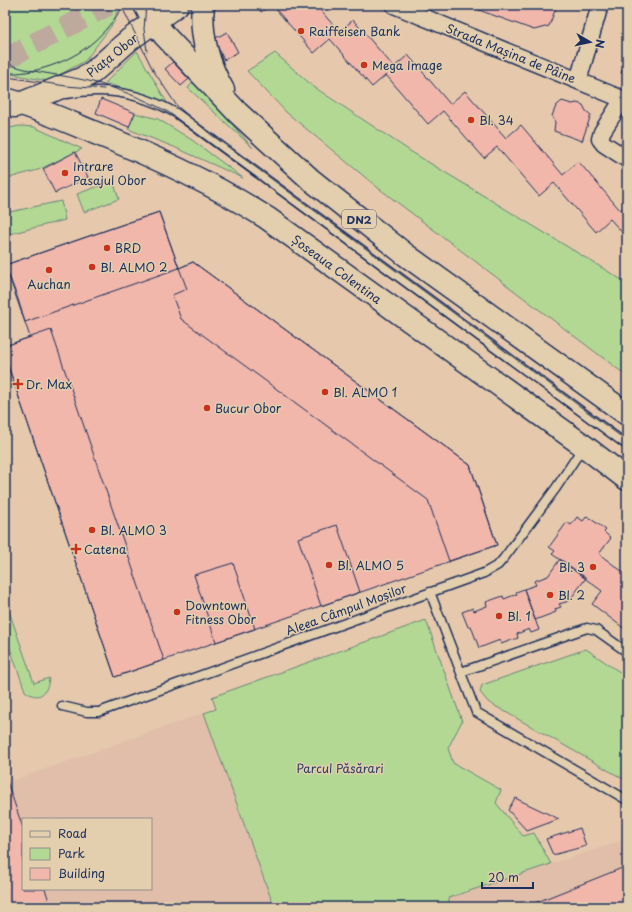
<svg xmlns="http://www.w3.org/2000/svg" width="632" height="912" font-family="'Playpen Sans',sans-serif">
<style>
.built{fill:#e1bea9;fill-rule:evenodd}
.green{fill:#b3d893;stroke:#678478}
.building{fill:#f1b7ab;stroke:#1b2f5e}
.lines{fill:none;stroke-linecap:round;stroke-linejoin:round}
.primary-tunnel{stroke:#bdaa9d;stroke-width:22;stroke-dasharray:22 11;stroke-linecap:butt}
.service-casing{stroke:#1b2f5e;stroke-width:11}
.minor-casing{stroke:#1b2f5e;stroke-width:19}
.primary-casing{stroke:#1b2f5e;stroke-width:25}
.service{stroke:#e3cead;stroke-width:8}
.minor{stroke:#e3cead;stroke-width:16}
.primary{stroke:#e3cead;stroke-width:22}
.tram{stroke:#1b2f5e;stroke-width:1}
.poi-dot{fill:#c8321e;stroke:#e3cead;stroke-width:1.5}
.labels{text-anchor:middle;dominant-baseline:central;stroke-width:3;stroke-linejoin:round;paint-order:stroke}
.shield{fill:#e3cead;stroke:#575f76;stroke-width:1}
.shield-label{font-size:11px;font-weight:bold;fill:#1b2f5e}
.poi-label{font-size:12px;fill:#1b2f5e;stroke:#e3cead;text-anchor:start}
.street-label{font-size:12px;fill:#1b2f5e;stroke:#e3cead}
.park-label{font-size:12px;fill:#2a4063;stroke:#e3cead}
</style>
<rect width="100%" height="100%" fill="#e6c9ad"/>
<filter id="ink" filterUnits="userSpaceOnUse"><feTurbulence type="fractalNoise" baseFrequency=".025" numOctaves="2"/><feDisplacementMap in="SourceGraphic" scale="8" xChannelSelector="R" yChannelSelector="G"/><feConvolveMatrix kernelMatrix="1 2 1 2 8 2 1 2 1" color-interpolation-filters="sRGB"/></filter>
<g filter="url(#ink)">
<path class="built" d="M204 713 274 907H5V765L11 781ZM23 819H151V889H23Z
M627 839V907H442L450 904 447 898Z"/>
<path class="green" d="M5 5H116L117 8 115 21 85 61 48 81 5 73Z
M137 51 169 106 142 95 105 83Z
M275 53 314 87 410 151 627 283V376L377 187 287 113 247 71Z
M194 81 253 148 188 88Z
M135 113 158 119 192 140 243 178 174 147 128 129Z
M19 126 34 127 82 149 38 170 5 179V129Z
M113 181 119 199 84 212 77 194Z
M61 201 65 220 5 235V213Z
M5 600 34 683 49 678C48 693 39 702 25 691L5 634Z
M426 620 462 721 448 748 453 763 501 790 496 803 523 836 534 833 551 864 448 898 450 904 442 907H274L204 713 216 709 212 697Z
M586 649 627 677V781L488 702 480 692 482 685Z"/>
<path class="building" d="M256 5H272L261 12Z
M272 5H316L339 32 353 20 394 67 408 55 450 104 465 91 506 138 521 125 563 175 578 161 620 210 627 204V238L610 219 596 232 554 183 539 196 497 147 484 158 443 111 428 124 386 75 372 87 330 39 314 53Z
M465 5H557L549 26 534 30Z
M616 5H627V12L616 7Z
M227 32 238 52 224 60 214 39Z
M627 58V76L621 73Z
M173 62 189 79 181 86 165 69Z
M101 99 135 113 129 127 96 113Z
M562 101 572 104 577 103 583 105 586 111 591 115 582 141 554 131 555 122 552 116 556 106Z
M75 152 88 177 55 193 43 169Z
M159 212 179 268 193 262 470 465 497 545 115 677 5 357V346L30 337 5 265Z
M159 212 179 268 25 322 18 299 5 265Z
M193 262 470 465 497 545 449 561 428 500 181 319 172 295 187 289 179 268Z
M51 330 164 660 115 677 5 357V346Z
M587 516 606 530 604 532 611 538 599 554 627 575 626 630 592 604 602 591 552 554 555 551 549 547 567 522 571 525 577 517 583 521Z
M337 525 360 592 321 606 298 538Z
M560 559 586 578 569 601 559 604 561 607 555 609 556 612 535 620 524 589 536 585 534 581 548 576Z
M233 563 255 629 216 642 194 575Z
M524 589 539 630 531 633 529 629 517 634 518 638 501 644 500 640 479 648 471 626 468 627 462 612 473 608 474 611 487 606 486 602 503 596 504 599 517 594 516 592Z
M5 776 23 828V889H45L51 907H5Z
M515 798 559 819 527 831 508 810Z
M580 828 586 846 553 855 546 839Z
M627 866V907H539L537 902Z"/>
<g class="lines">
<path class="primary-tunnel" d="M5 59 108 5"/>
<g class="service-casing">
<path id="service" d="M66 94C106 86 141 93 176 113L627 445
M430 592 476 712 627 800
M461 672 587 628 596 630 627 652
M62 706 87 712H99L484 573 498 565 504 558 556 488 583 447"/>
</g>
<g class="minor-casing">
<path id="minor" d="M394 5 627 101
M578 81 600 5
M623 99 602 132 600 139 604 144 627 159"/>
</g>
<g class="primary-casing">
<path id="primary" d="M145 5 154 22 165 36 238 113 310 179 335 199 406 255 627 414
M203 5C200 34 208 65 223 90
M5 99C35 107 64 120 93 132 154 156 212 183 267 218L584 446 627 479
M15 106 81 79 93 72 129 40 177 5"/>
</g>
<use href="#service" class="service"/>
<use href="#minor" class="minor"/>
<use href="#primary" class="primary"/>
<path class="tram" d="M121 5 153 70 177 106 209 133 258 169 627 441
M146 5 144 29 147 51
M5 62C24 72 57 74 79 79 107 84 143 98 168 112L627 451
M5 73C33 75 70 62 92 43 104 33 115 19 124 5
M7 77 66 86 104 89"/>
</g>
</g>
<g class="poi-dot">
<circle cx="301" cy="31" r="4"/>
<circle cx="364" cy="65" r="4"/>
<circle cx="471" cy="120" r="4"/>
<circle cx="65" cy="173" r="4"/>
<circle cx="107" cy="248" r="4"/>
<circle cx="92" cy="267" r="4"/>
<circle cx="49" cy="270" r="4"/>
<path d="M16 378h4v4h4v4h-4v4h-4v-4h-4v-4h4z"/>
<circle cx="325" cy="392" r="4"/>
<circle cx="207" cy="408" r="4"/>
<circle cx="92" cy="530" r="4"/>
<path d="M74 543h4v4h4v4h-4v4h-4v-4h-4v-4h4z"/>
<circle cx="329" cy="565" r="4"/>
<circle cx="593" cy="567" r="4"/>
<circle cx="550" cy="595" r="4"/>
<circle cx="177" cy="612" r="4"/>
<circle cx="499" cy="616" r="4"/>
</g>
<g class="labels">
<rect class="shield" x="342" y="210" width="34" height="18" rx="3"/>
<g class="shield-label">
<text x="359" y="219">DN2</text>
</g>
<g class="poi-label">
<text x="309" y="31">Raiffeisen Bank</text>
<text x="372" y="65">Mega Image</text>
<text x="479" y="120">Bl. 34</text>
<text x="73" y="166">Intrare<tspan x="73" dy="14">Pasajul Obor</tspan></text>
<text x="115" y="248">BRD</text>
<text x="100" y="267">Bl. ALMO 2</text>
<text x="49" y="284" text-anchor="middle">Auchan</text>
<text x="26" y="384">Dr. Max</text>
<text x="333" y="392">Bl. ALMO 1</text>
<text x="215" y="408">Bucur Obor</text>
<text x="100" y="530">Bl. ALMO 3</text>
<text x="84" y="549">Catena</text>
<text x="337" y="565">Bl. ALMO 5</text>
<text x="585" y="567" text-anchor="end">Bl. 3</text>
<text x="558" y="595">Bl. 2</text>
<text x="185" y="605">Downtown<tspan x="185" dy="14">Fitness Obor</tspan></text>
<text x="507" y="616">Bl. 1</text>
</g>
<g class="street-label">
<text transform="translate(511 53) rotate(22)">Strada Mașina de Pâine</text>
<text transform="translate(112 55) rotate(-39)">Piața Obor</text>
<text transform="translate(337 269) rotate(36)">Șoseaua Colentina</text>
<text transform="translate(346 609) rotate(-20)">Aleea Câmpul Moșilor</text>
</g>
<g class="park-label">
<text x="340" y="768">Parcul Păsărari</text>
</g>
</g>
<rect width="632" height="912" fill="none" stroke="#e3cead" stroke-width="20"/>
<rect x="10" y="10" width="612" height="892" fill="none" stroke="#1b2f5e" stroke-width="1.5" filter="url(#ink)"/>
<rect x="22" y="818" width="130" height="72" fill="#e3cead" stroke="#938e8d"/>
<rect x="30" y="831" width="20" height="6" fill="#e3cead" stroke="#938e8d"/>
<text x="58" y="838" font-size="12" fill="#1b2f5e">Road</text>
<rect x="30" y="848" width="20" height="12" fill="#b3d893" stroke="#938e8d"/>
<text x="58" y="858" font-size="12" fill="#1b2f5e">Park</text>
<rect x="30" y="868" width="20" height="12" fill="#f1b7ab" stroke="#938e8d"/>
<text x="58" y="878" font-size="12" fill="#1b2f5e">Building</text>
<g transform="translate(590 42) rotate(99)" stroke="#e3cead" stroke-width="3" paint-order="stroke">
<path d="M0-3L7 15L0 10L-7 15Z" fill="#1b2f5e"/>
<text y="-6" font-size="11" font-weight="bold" text-anchor="middle" fill="#1b2f5e">N</text>
</g>
<path d="M482 882v6h51v-6" fill="none" stroke="#1b2f5e" stroke-width="2"/>
<text x="488" y="882" font-size="12" fill="#1b2f5e" stroke="#e3cead" stroke-width="3" paint-order="stroke">20 m</text>
</svg>
